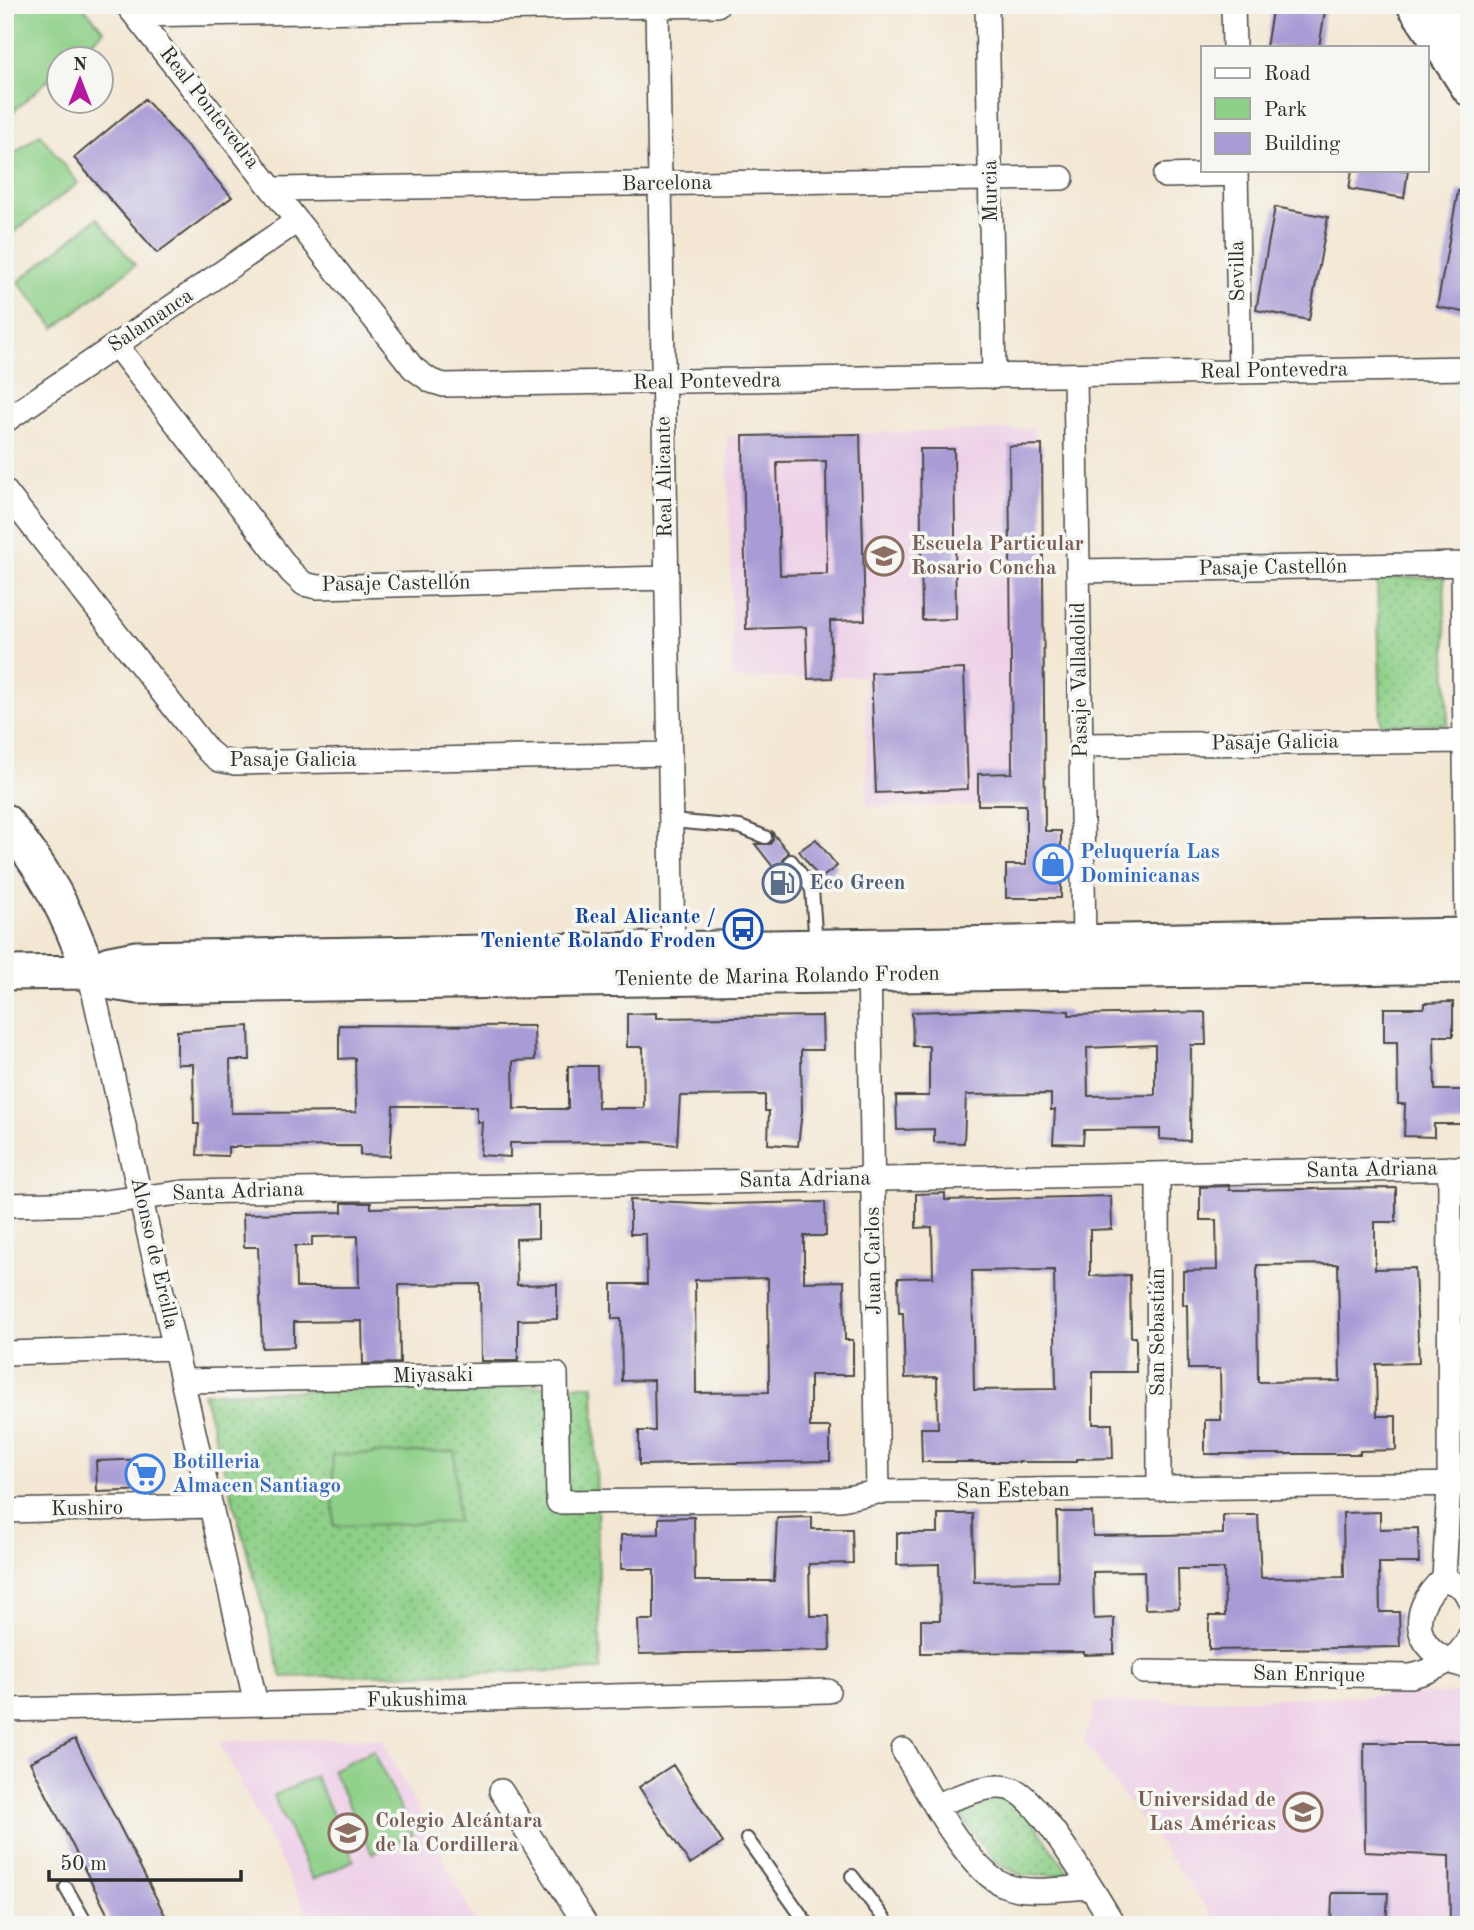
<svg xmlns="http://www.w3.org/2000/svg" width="1474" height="1930" font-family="'Old Standard TT',serif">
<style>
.built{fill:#eed0e7}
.grass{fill:url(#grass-dots);stroke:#5c7e5a;stroke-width:2}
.green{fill:#8ed088;stroke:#5c7e5a;stroke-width:2}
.building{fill:#a99bd5;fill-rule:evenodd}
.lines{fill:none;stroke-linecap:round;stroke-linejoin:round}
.lane-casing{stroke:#494744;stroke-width:16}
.street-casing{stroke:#494744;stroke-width:26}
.secondary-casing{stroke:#494744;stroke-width:37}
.primary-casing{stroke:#494744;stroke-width:40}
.lane{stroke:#fff;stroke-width:12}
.street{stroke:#fff;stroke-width:23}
.secondary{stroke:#fff;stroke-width:33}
.primary{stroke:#fff;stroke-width:37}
.labels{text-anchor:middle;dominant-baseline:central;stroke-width:7;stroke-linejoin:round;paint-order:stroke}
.street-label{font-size:21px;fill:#2b2b2b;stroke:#f6f6f2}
.education-label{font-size:21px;font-weight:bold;fill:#785e54;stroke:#f6f6f2;text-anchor:start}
.shop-label{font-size:21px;font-weight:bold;fill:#366cbe;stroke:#f6f6f2;text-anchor:start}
.service-label{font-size:21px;font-weight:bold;fill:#4e5e75;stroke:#f6f6f2;text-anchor:start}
.transit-label{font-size:21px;font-weight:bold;fill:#164399;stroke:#f6f6f2;text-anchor:end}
</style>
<defs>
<pattern id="grass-dots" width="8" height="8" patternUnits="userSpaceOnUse" patternTransform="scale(1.75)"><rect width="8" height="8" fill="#8ed088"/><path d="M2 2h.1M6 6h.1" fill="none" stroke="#74a96f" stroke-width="1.8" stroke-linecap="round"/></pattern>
</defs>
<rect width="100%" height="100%" fill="#f6f6f2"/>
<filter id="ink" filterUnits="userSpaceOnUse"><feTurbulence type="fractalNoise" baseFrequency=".0143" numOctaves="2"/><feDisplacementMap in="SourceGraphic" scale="14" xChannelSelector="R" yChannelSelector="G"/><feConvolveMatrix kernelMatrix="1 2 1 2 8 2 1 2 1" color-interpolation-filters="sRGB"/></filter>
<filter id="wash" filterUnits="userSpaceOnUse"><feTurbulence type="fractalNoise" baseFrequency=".00686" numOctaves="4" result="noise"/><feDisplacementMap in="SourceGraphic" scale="28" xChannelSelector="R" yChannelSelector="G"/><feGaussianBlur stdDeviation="1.57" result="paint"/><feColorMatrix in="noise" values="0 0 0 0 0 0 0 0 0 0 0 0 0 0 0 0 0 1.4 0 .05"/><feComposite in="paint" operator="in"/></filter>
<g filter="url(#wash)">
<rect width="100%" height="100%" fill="#f3e7d3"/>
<path class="built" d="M1034 429 1045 805 867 806 865 676 733 679 727 436Z
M1469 1693V1925H1219L1084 1742 1096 1703Z
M382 1738 477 1925H313L219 1741Z"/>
<path class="grass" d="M1444 577 1448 724 1381 725 1377 578Z
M594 1385 601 1670 282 1677 203 1393Z
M996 1796 1020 1803 1070 1875H1021L996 1863 957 1812Z"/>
<path class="green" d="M5 5H82L104 31 72 59 60 60 59 70 5 119Z
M40 134 78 183 5 239V160Z
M97 218 135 265 55 328 18 282Z
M455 1451 457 1522 334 1526 332 1455Z
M373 1750 413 1834 372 1854 332 1770Z
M315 1776 354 1860 313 1880 273 1796Z"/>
<g id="blocks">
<path class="building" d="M1273 5H1326L1319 47H1266Z
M145 99 232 197 157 253 74 158Z
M1352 170H1408L1404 198 1349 189Z
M1458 191 1469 192V313L1437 307Z
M1275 207 1328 217 1309 320 1256 310Z
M860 434 865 620 830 621 832 678 808 679 806 627 746 629 743 436ZM826 461 827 574 780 575 777 462Z
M1042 445 1045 831H1061V898H1006V865H1026V805H978V774L1012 773 1009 446Z
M920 449H954L956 619 922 620Z
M964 669 968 789 876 793 871 673Z
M772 832 789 853 783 858 784 866 777 872 755 844H770L773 840Z
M816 839 837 866 820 879 799 851Z
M1453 1002V1036H1434L1435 1090H1469V1124H1434V1137L1404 1136 1405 1104H1398L1397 1042H1384V1008H1424V1003Z
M1008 1009 1069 1011V1015L1205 1012 1206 1045H1191L1190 1141 1160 1139V1129L1084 1130 1083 1144 1053 1143 1055 1110H1051V1094L966 1095 964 1143 934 1142V1129L897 1130 896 1096H929V1046H913L912 1012ZM1155 1045V1095L1088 1096 1087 1048Z
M656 1013V1018L822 1016 823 1050H801L802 1111 798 1146 768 1144 769 1111H765V1095L680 1096 677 1145 648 1142 510 1143V1157L480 1155 482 1122H477V1106H393L390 1156 360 1155V1146L228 1147V1156L197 1155 199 1124H194L193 1064H177V1031L249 1026 250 1060H230L231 1113 356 1112 355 1058 339 1059V1025L534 1026 535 1060 513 1061 514 1109H568V1066H597L598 1108H644L643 1047H627V1014Z
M1229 1186V1190L1396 1188V1222H1375V1269L1415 1268 1419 1363 1376 1364 1377 1416H1396V1450L1360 1451V1454H1205V1420H1221L1220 1369H1188L1187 1305H1183V1271L1217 1270 1216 1220H1200V1187ZM1338 1264 1340 1381 1258 1382 1257 1265Z
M945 1193V1200L1111 1196 1112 1229 1090 1230V1276L1130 1275 1131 1337H1136V1372H1093V1424H1112L1113 1458 1077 1459V1462H922L921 1428H938L937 1377 905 1378 903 1313H899L898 1278 933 1277 932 1227 916 1228V1194ZM1054 1270 1056 1389 974 1390 972 1271Z
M630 1200 721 1204 825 1202 826 1236H804V1282L844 1281 845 1340H853V1375H810V1427H830V1461L639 1465V1431H655L654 1380 622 1381 621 1319H612V1284H647L646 1234H630ZM768 1278 769 1392 696 1393 695 1280Z
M342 1203H371V1208L538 1205V1238L516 1239 517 1285 557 1284V1319L518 1320V1361H481L480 1284 399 1285 400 1363 363 1364 362 1321 294 1322V1347L262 1348 258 1247H244L243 1214 342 1212ZM358 1236 359 1287H296L295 1246H312V1237Z
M150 1459 151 1490 97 1492 96 1461Z
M1057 1512H1092L1093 1536 1223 1534V1515H1258L1261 1578 1344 1577 1343 1513 1380 1512V1529L1418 1528 1419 1563H1379L1380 1612H1399L1400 1647 1209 1650V1616H1225L1224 1569H1178L1179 1608 1145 1609 1144 1571 1093 1572 1094 1619 1114 1618V1654L1084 1655V1652L921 1653V1620H940L939 1564 897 1565V1533H938V1514H973L974 1582 1058 1581Z
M694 1517 695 1581H774L777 1518 812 1517V1529H852L853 1563 809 1564 810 1616H829L830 1650 639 1654 638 1620H654V1569H621V1535L659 1534V1518Z
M75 1739 170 1925H113L30 1762Z
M1364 1743H1469V1925H1450L1449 1856 1365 1852Z
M673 1765 723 1843 690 1864 639 1787Z
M1332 1893H1388L1386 1925H1331Z"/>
</g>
</g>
<g filter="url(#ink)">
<use href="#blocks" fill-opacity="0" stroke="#494744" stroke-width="2"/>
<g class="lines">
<g class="lane-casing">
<path id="lane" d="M671 821 740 827 765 837
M791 861 812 889 816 946
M747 1839 808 1925
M852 1876 889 1925
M66 1888 87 1925"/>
</g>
<g class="street-casing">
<path id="street" d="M127 5 413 368 431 381 444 385 1469 368
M657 5 673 950
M987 5 994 377
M1233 5 1234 47
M135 15 717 5
M1236 170 1240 372
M1165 176 1236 174
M273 189 1062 178
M116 345 291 572 304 584 317 587 667 578
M1075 375 1084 942
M5 421 297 221
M5 491 208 751 219 760 235 763 670 754
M1463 564 1467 936
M1078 571 1469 564
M1081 745 1469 741
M869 964 878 1492
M89 972 256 1704
M1450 1168 1449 1485 1444 1578C1403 1614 1415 1656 1469 1667
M1158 1174 1159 1489
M5 1205 97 1203 187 1192 1469 1168
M5 1353 175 1348
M182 1381 556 1374 558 1502 841 1499 878 1492 1469 1484
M5 1511 211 1506
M1444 1578 1463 1588 1469 1599
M1144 1672 1411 1676C1433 1671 1461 1659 1469 1637
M5 1710 828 1691
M903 1750C924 1786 967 1870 1004 1885 1029 1895 1064 1888 1090 1887
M501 1791 586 1925
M935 1805C958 1798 990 1780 1014 1790 1040 1800 1097 1897 1114 1925"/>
</g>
<g class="secondary-casing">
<path id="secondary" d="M1414 5 1469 89
M5 821C45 870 68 912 89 972
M89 972 112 983 138 987 1469 966
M5 973 89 972 110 963 136 958 1469 935"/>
</g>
<g class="primary-casing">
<path id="primary" d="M1449 5 1469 51"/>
</g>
<use href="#lane" class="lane"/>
<use href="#street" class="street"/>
<use href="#secondary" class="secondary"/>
<use href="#primary" class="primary"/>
</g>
</g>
<defs>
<g id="school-ring" transform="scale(2.0125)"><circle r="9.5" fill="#f6f6f2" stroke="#8d6e63" stroke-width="1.5"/><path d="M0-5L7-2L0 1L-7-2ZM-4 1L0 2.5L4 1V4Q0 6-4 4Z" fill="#8d6e63"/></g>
<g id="shop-ring" transform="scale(2.0125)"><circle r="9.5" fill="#f6f6f2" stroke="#3f7fe0" stroke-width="1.5"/><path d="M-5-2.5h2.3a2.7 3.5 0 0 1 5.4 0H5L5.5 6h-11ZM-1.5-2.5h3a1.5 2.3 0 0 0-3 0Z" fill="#3f7fe0"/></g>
<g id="fuel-ring" transform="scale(2.0125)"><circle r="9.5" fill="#f6f6f2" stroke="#5c6f8a" stroke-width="1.5"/><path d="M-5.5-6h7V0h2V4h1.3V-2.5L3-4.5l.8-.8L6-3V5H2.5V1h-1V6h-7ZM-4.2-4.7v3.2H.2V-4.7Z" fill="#5c6f8a"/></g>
<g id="bus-ring" transform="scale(2.0125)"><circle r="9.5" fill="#f6f6f2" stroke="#1a4fb4" stroke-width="1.5"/><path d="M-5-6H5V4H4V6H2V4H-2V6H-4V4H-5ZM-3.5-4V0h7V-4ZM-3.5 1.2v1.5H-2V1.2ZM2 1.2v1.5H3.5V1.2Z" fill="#1a4fb4"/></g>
<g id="supermarket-ring" transform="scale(2.0125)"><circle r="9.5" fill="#f6f6f2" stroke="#3f7fe0" stroke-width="1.5"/><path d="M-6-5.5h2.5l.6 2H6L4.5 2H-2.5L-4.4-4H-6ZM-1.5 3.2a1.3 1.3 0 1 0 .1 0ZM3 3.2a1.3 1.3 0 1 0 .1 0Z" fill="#3f7fe0"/></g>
<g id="university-ring" transform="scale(2.0125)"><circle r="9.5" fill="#f6f6f2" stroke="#8d6e63" stroke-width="1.5"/><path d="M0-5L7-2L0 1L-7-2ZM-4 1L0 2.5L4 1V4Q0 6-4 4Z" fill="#8d6e63"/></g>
</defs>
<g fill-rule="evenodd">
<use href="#school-ring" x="884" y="556"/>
<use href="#shop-ring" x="1053" y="864"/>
<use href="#fuel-ring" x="782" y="883"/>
<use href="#bus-ring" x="743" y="929"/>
<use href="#supermarket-ring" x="145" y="1474"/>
<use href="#university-ring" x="1303" y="1812"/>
<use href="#school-ring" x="348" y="1833"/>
</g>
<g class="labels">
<g class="street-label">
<text transform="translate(209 108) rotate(52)">Real Pontevedra</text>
<text transform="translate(667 184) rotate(-1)">Barcelona</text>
<text transform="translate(991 191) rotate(-91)">Murcia</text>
<text transform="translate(1238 271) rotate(-91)">Sevilla</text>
<text transform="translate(151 321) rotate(-34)">Salamanca</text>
<text transform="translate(1274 371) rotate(-1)">Real Pontevedra</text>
<text transform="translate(707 382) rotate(-1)">Real Pontevedra</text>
<text transform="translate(665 477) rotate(-91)">Real Alicante</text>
<text transform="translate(1273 568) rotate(-1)">Pasaje Castellón</text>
<text transform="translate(396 584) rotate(-1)">Pasaje Castellón</text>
<text transform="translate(1080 680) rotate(-91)">Pasaje Valladolid</text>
<text transform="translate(1275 743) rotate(-1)">Pasaje Galicia</text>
<text x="293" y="760">Pasaje Galicia</text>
<text transform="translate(777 977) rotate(-1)">Teniente de Marina Rolando Froden</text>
<text transform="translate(1372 1170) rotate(-1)">Santa Adriana</text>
<text transform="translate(805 1180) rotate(-1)">Santa Adriana</text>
<text transform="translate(238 1192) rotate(-2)">Santa Adriana</text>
<text transform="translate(154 1253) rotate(77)">Alonso de Ercilla</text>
<text transform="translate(874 1261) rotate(-91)">Juan Carlos</text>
<text transform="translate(1158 1332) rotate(-90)">San Sebastián</text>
<text transform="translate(433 1376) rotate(-1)">Miyasaki</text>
<text transform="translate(1013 1491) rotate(-1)">San Esteban</text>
<text transform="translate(87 1509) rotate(-1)">Kushiro</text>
<text transform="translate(1309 1675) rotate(1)">San Enrique</text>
<text transform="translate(417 1700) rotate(-1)">Fukushima</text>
</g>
<g class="education-label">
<text x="911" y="544">Escuela Particular<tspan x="911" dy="24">Rosario Concha</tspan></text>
<text x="1276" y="1800" text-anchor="end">Universidad de<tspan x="1276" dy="24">Las Américas</tspan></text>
<text x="375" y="1821">Colegio Alcántara<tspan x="375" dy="24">de la Cordillera</tspan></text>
</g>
<g class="shop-label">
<text x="1080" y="852">Peluquería Las<tspan x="1080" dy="24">Dominicanas</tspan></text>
<text x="172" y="1462">Botilleria<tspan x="172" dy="24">Almacen Santiago</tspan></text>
</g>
<g class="service-label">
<text x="809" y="883">Eco Green</text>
</g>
<g class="transit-label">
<text x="716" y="917">Real Alicante /<tspan x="716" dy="24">Teniente Rolando Froden</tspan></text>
</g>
</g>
<rect width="1474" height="1930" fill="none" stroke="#f6f6f2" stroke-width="28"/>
<rect x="1201" y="46" width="228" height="126" fill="#f6f6f2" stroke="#a5a5a2" stroke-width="2"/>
<rect x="1215" y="68" width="35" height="10" fill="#ffffff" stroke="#a5a5a2" stroke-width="2"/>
<text x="1264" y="80" font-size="21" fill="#2b2b2b">Road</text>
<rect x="1215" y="98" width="35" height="21" fill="#8ed088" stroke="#a5a5a2" stroke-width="2"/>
<text x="1264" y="116" font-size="21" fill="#2b2b2b">Park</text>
<rect x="1215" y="133" width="35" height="21" fill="#a99bd5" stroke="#a5a5a2" stroke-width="2"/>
<text x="1264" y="150" font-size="21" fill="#2b2b2b">Building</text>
<g transform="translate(80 80)"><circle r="33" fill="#f6f6f2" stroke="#a5a5a2" stroke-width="2"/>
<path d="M0-5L12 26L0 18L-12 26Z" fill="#b5179e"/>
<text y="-10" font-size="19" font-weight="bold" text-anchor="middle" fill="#2b2b2b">N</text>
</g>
<path d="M49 1870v10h192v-10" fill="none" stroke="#2b2b2b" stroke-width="3.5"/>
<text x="60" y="1870" font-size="21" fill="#2b2b2b" stroke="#f6f6f2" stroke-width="5" paint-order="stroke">50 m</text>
</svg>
